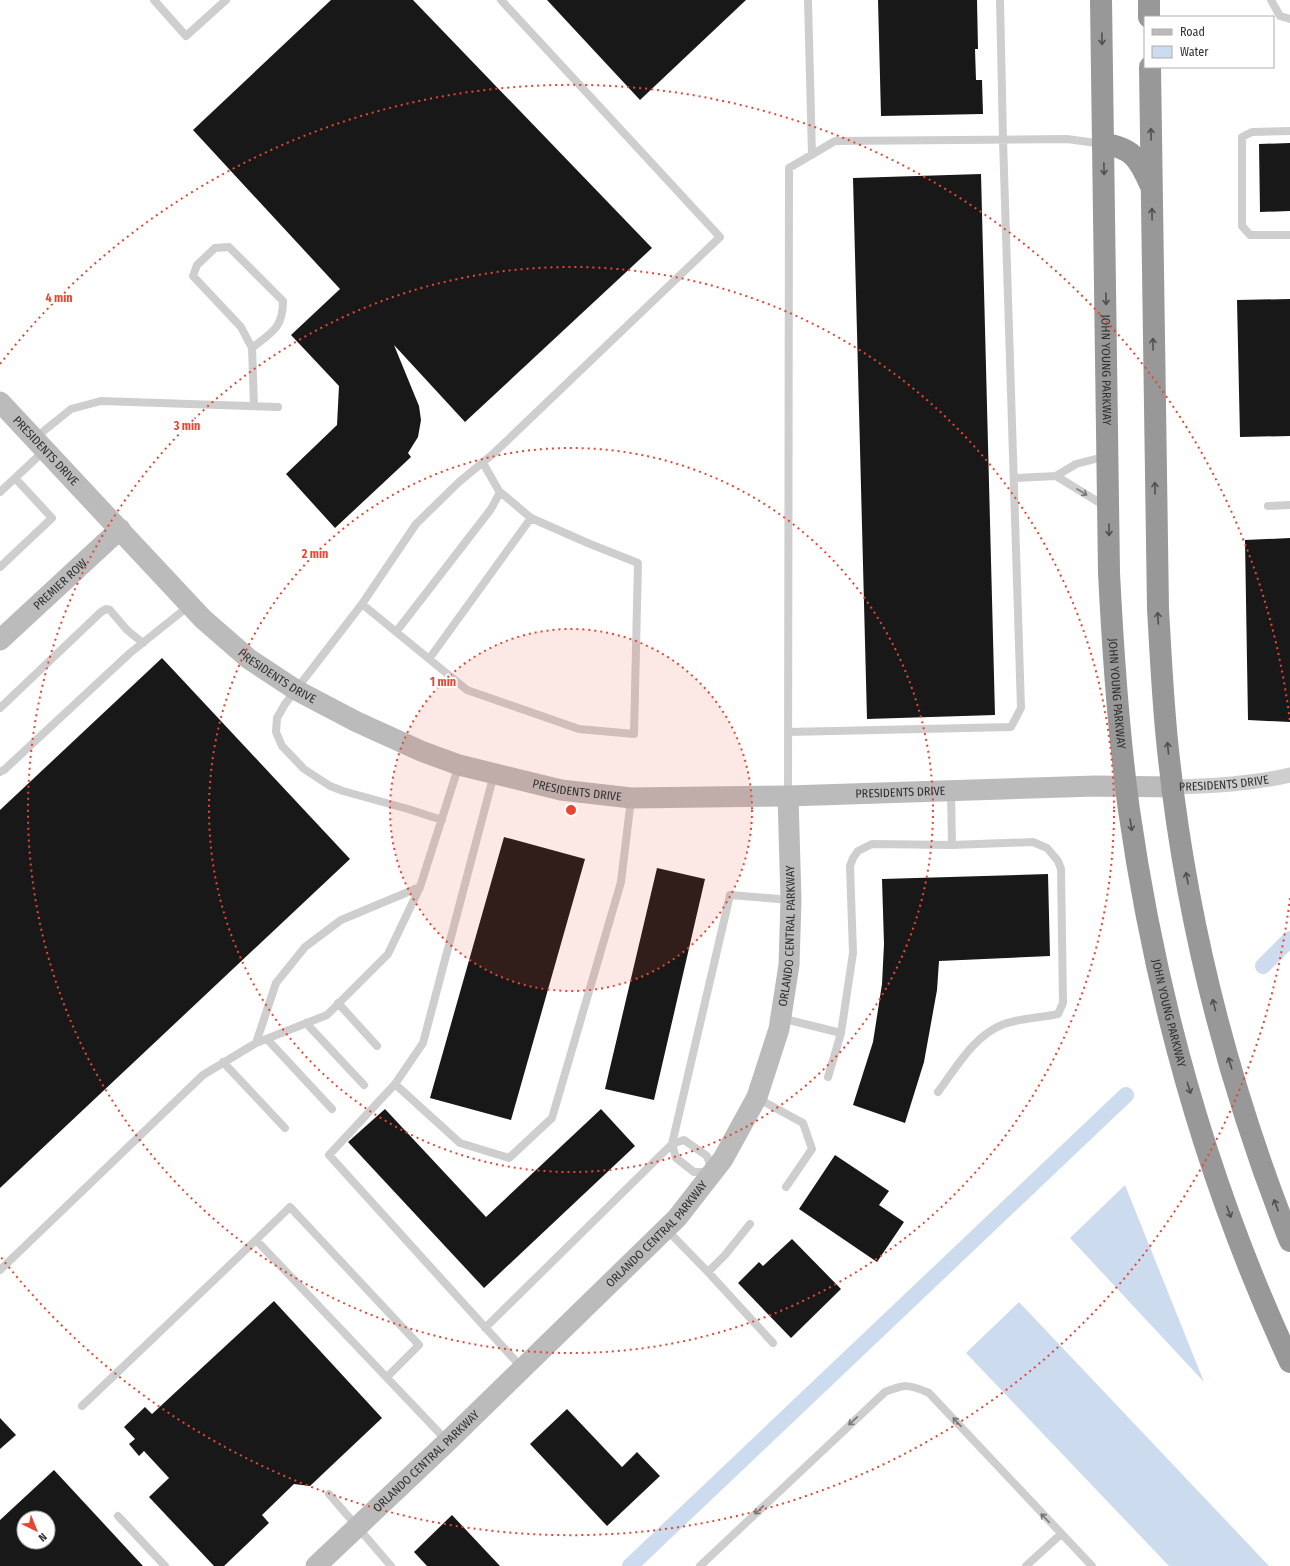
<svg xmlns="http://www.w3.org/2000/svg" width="1290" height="1566" font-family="'Fira Sans Condensed',sans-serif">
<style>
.water{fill:#ccdbed}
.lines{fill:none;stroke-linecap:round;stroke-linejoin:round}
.canal{stroke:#ccdbed;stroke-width:16}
.building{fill:#181818;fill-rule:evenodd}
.lane{stroke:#cecece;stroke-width:8}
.street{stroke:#cecece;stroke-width:15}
.secondary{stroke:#bbb;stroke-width:21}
.highway{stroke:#989898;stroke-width:22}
.oneway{stroke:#505050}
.oneway2{stroke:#787878}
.ring{fill:none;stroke:#e74634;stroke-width:2;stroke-dasharray:2 4}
.labels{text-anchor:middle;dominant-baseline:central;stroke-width:4;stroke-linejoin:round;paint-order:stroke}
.street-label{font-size:12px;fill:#313131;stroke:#fff}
.centre{fill:#e74634;stroke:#fff;stroke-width:2}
.ring-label{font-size:12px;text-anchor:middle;font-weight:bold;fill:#e74634;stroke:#fff;stroke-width:4;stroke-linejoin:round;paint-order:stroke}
</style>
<rect width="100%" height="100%" fill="#fff"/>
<path class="water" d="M1125 1185 1204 1382 1070 1238Z
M1019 1302 1269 1566H1169L966 1353Z"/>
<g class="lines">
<path class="canal" d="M1263 966 1290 939
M630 1566 1126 1095"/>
</g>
<path class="building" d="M331 0H413L652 248 465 422 394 345 419 406 421 420 418 437 408 453 411 457 335 528 286 474 337 425 339 386 291 335 340 289 193 130Z
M547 0H746L640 100Z
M878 0H977L978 49H975L976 80H982L983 114 881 116Z
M1290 143V211L1260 212 1259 144Z
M981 174 995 715 867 719 853 178Z
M1290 299V436L1240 437 1237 300Z
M1290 538V722L1248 720 1245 540Z
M162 658 350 859 0 1188V810Z
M504 837 585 859 511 1120 430 1098Z
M657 868 705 879 654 1100 605 1089Z
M1048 874 1050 956 939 961 937 990 924 1062 905 1123 853 1105 873 1042 882 984 884 944 882 879Z
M385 1109 486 1217 601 1109 635 1146 484 1288 348 1142Z
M835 1155 889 1191 879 1205 904 1222 877 1262 799 1209Z
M792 1239 841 1289 791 1338 738 1283 759 1262 763 1266Z
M274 1301 382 1418 310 1486 294 1484 262 1515 269 1523 224 1566H214L149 1497 169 1478 144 1451 139 1456 129 1444 135 1439 124 1427 145 1407 152 1414Z
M567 1409 622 1467 637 1452 660 1476 607 1526 530 1444Z
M0 1418 16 1435 0 1449Z
M54 1470 143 1566H0V1520ZM24 1518H48V1542H24Z
M452 1515 500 1566H427L414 1552Z"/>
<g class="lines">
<path class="lane" d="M154 0 186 36 226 0
M808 0 812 155
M1271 0 1280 16 1290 19
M1290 131 1252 132 1242 137V226L1250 235H1290
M252 348C272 332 283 328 283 301L229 247 215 248 197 265 193 276 241 327 252 348 254 406
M35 438 71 409 101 401 278 407
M1056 476 1105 506
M1014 478 1056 476 1076 464 1107 456
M0 492 45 450
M1268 506 1290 505
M0 567 52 518 15 478
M362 604 467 690 579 729 634 734 638 563 590 544 531 518 499 491 483 463
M396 632 491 509 500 492
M429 659 531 518
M0 708 101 612 106 609 110 610 127 630 143 643
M788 732 1011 727 1021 708 1003 140 1000 0
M0 772 4 770 130 653 190 605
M494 774 423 1043 395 1084 329 1155 522 1368
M788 795 789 168 835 141 1067 139 1103 144
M442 820 408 809 343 791 330 786 304 769 282 746 276 732 277 718 285 704 362 604 416 524 459 482 494 453 720 237 501 0
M338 1003 377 1046
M781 1018 841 1033 853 953 850 866 853 858 858 851 872 844 952 845
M306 1023 364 1085
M267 1039 332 1109
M256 1043 276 983 305 947 341 920 420 887
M223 1062 285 1128
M828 1077 841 1033
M395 1084 460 1143 509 1158 552 1118 621 882 631 799
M938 1092C956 1068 974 1035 1004 1024 1020 1018 1040 1018 1058 1014L1063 1003 1061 869 1058 861 1047 848 1033 842 952 845 951 792
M757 1098 803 1123 812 1149 786 1187
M684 1140 707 1156 713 1172H694L676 1158 672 1144Z
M666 1229 708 1272 725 1255 750 1224
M0 1270 203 1075 256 1043 327 1015 388 954 420 887 459 765
M708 1272 773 1343
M485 1328 672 1144 730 895 791 900
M387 1377 419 1345 290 1207 256 1240 447 1441
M82 1406 256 1240
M329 1494 391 1566
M118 1516 165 1566
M700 1566 885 1392C905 1384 909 1384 929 1393L1092 1566
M1026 1566 1061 1534"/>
<path class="street" id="s1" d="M1173 787C1212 786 1252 784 1290 775"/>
<g class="secondary">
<path id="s2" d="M0 402 203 619 249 659 296 690 357 722 421 751 459 765 561 790 631 798 788 796 1096 786 1173 787"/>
<path id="s3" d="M0 640 120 529"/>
<path id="s4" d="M316 1566 447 1442 677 1218 723 1159 757 1097 779 1029 789 965 791 900 788 796"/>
</g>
<g class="highway">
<path id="s5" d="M1101 0 1109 573C1113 652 1118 731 1129 810 1156 999 1209 1188 1290 1362"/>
<path d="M1149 0V17"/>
<path d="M1150 67 1158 609C1161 659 1163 709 1169 759 1187 923 1229 1087 1290 1241"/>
<path d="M1103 144C1132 147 1139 159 1150 184"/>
</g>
</g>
<defs><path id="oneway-shaft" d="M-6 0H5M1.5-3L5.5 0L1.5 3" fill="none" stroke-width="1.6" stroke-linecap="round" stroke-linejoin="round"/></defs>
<g class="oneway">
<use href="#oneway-shaft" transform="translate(1102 39) rotate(89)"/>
<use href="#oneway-shaft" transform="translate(1151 134) rotate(-91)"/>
<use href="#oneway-shaft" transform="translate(1104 169) rotate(89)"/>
<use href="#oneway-shaft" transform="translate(1152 214) rotate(-91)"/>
<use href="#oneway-shaft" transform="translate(1106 299) rotate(89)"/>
<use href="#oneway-shaft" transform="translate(1153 344) rotate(-91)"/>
<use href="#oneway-shaft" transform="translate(1155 488) rotate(-91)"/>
<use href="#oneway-shaft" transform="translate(1109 530) rotate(89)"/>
<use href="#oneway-shaft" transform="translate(1158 618) rotate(-93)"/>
<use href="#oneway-shaft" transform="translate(1168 748) rotate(-95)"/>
<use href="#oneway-shaft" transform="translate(1131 825) rotate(81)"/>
<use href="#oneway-shaft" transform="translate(1187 878) rotate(-101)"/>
<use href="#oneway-shaft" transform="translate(1214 1005) rotate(-104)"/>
<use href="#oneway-shaft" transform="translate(1230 1063) rotate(-107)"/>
<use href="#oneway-shaft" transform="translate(1189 1088) rotate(73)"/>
<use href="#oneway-shaft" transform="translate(1276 1205) rotate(-110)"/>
<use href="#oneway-shaft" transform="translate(1229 1212) rotate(70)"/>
</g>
<g class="oneway2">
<use href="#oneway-shaft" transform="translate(1082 492) rotate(32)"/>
<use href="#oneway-shaft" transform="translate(853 1421) rotate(137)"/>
<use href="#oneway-shaft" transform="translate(957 1422) rotate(-133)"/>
<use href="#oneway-shaft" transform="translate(759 1510) rotate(136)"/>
<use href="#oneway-shaft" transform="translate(1045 1518) rotate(-134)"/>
</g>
<circle cx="571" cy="810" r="181" fill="#e74634" fill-opacity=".12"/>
<g class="ring">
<circle cx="571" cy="810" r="181"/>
<circle cx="571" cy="810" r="362"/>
<circle cx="571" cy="810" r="543"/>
<path d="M1290 898A724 724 0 0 1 0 1256M0 364A724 724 0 0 1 1290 722"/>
</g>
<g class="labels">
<g class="street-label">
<text stroke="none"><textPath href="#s5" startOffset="370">JOHN YOUNG PARKWAY</textPath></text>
<text stroke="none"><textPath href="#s2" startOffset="67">PRESIDENTS DRIVE</textPath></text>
<text stroke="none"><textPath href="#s3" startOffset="82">PREMIER ROW</textPath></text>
<text stroke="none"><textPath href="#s2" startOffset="391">PRESIDENTS DRIVE</textPath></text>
<text stroke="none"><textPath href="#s5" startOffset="694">JOHN YOUNG PARKWAY</textPath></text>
<text stroke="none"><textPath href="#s1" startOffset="51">PRESIDENTS DRIVE</textPath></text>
<text stroke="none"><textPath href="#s2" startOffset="715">PRESIDENTS DRIVE</textPath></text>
<text stroke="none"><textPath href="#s2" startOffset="1039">PRESIDENTS DRIVE</textPath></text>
<text stroke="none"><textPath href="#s4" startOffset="812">ORLANDO CENTRAL PARKWAY</textPath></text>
<text stroke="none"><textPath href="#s5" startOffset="1018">JOHN YOUNG PARKWAY</textPath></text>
<text stroke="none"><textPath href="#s4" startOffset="476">ORLANDO CENTRAL PARKWAY</textPath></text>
<text stroke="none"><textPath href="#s4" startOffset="152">ORLANDO CENTRAL PARKWAY</textPath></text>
</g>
</g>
<circle cx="571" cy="810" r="6" class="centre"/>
<g class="ring-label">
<text x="59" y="302">4 min</text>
<text x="187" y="430">3 min</text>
<text x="315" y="558">2 min</text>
<text x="443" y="686">1 min</text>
</g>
<rect x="1144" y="16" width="130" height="52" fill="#ffffff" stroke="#adadad"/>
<rect x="1152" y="29" width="20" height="6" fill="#bbbbbb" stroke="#adadad"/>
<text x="1180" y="36" font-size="12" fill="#313131">Road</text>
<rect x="1152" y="46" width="20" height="12" fill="#ccdbed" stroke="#adadad"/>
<text x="1180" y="56" font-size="12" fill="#313131">Water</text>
<g transform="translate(36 1530) rotate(137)"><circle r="19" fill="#ffffff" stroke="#adadad"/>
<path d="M0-3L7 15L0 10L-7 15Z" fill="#e74634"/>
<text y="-6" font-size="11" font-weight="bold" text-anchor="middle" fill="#313131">N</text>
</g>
</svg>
